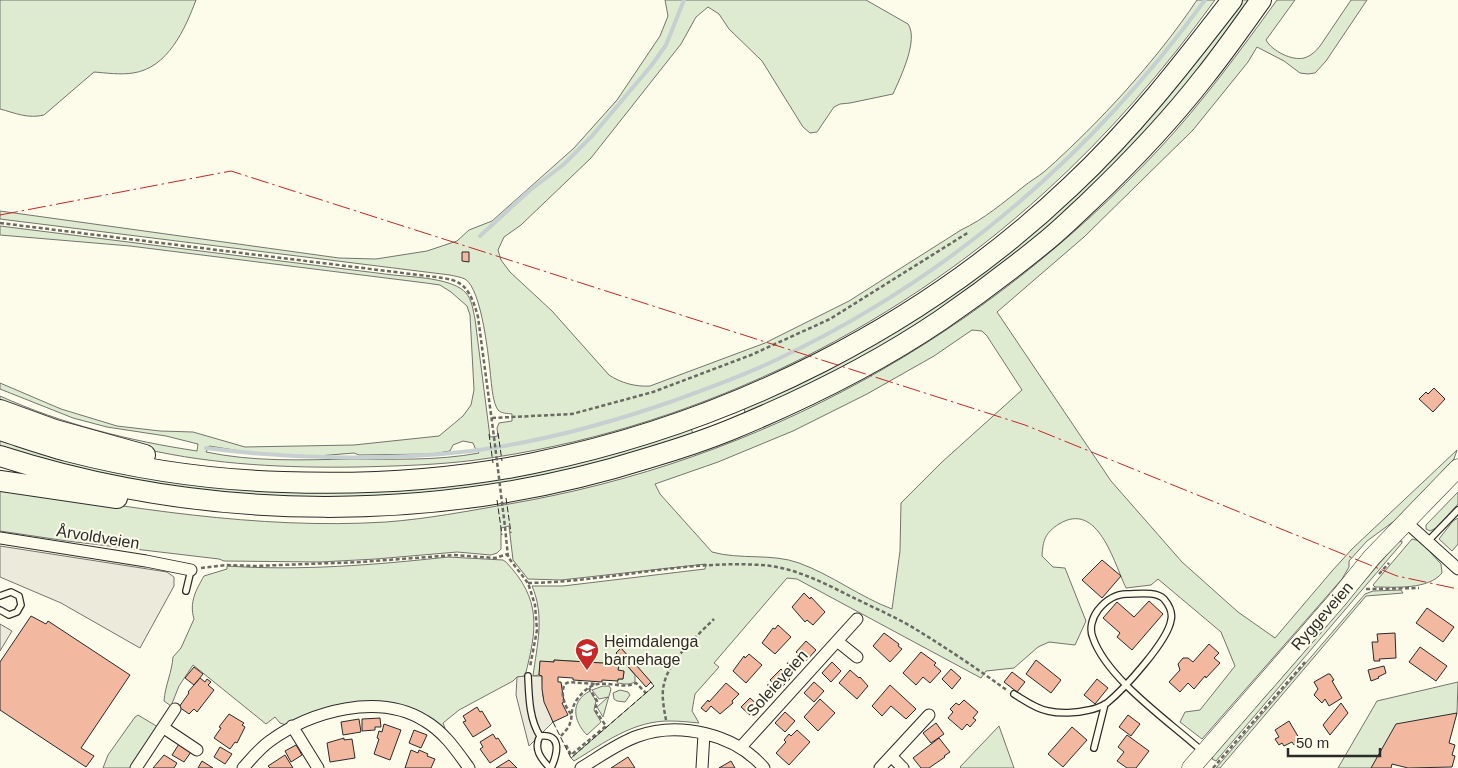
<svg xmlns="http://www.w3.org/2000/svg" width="1458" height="768" font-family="Arial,sans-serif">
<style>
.green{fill:#deebd1;stroke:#74746e;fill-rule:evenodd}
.parking{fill:#eceadb;stroke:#74746e}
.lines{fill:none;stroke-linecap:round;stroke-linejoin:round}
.stream{stroke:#c7d0d0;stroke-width:4}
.building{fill:#f2b8a0;stroke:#2b2b2b}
.lane-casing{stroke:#2b2b2b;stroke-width:8}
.street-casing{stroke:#2b2b2b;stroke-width:13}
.primary-casing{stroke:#2b2b2b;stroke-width:19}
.highway-casing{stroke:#2b2b2b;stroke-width:22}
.path{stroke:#6a6964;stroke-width:2.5;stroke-dasharray:4 2.5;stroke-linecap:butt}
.lane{stroke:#fdfbea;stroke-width:5.5}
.street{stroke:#fdfbea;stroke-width:11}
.primary{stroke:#fdfbea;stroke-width:18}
.highway{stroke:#fdfbea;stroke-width:20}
.path-bridge{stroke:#6a6964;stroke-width:2.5;stroke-dasharray:4 2.5;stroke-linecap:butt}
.fence{stroke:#2b2b2b;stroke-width:1;stroke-dasharray:6 2.5;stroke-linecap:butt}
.power{stroke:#c62828;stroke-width:1;stroke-dasharray:18 4 2.5 4;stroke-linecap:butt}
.labels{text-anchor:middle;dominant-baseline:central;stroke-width:4;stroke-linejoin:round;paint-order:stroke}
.street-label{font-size:16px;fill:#2b2b2b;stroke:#fdfbea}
.poi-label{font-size:16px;fill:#2b2b2b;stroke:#fdfbea;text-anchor:start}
</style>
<rect width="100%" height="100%" fill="#fdfbea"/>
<path class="green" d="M0 0H196C185 29 168 68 133 73 120 75 107 73 94 72L44 115C28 119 15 113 0 109Z
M665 0H866L908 24C919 40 900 78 893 94L850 103 840 104 834 107 817 132 810 133 803 127 762 61 729 29 719 14 708 7 696 17 681 44 591 158 521 225 504 237 498 250 501 260 510 272 552 311 609 375C621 383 636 387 650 386L765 343 849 301 961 230C984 219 1003 203 1023 187 1030 181 1038 177 1045 171 1100 122 1156 61 1197 0H1215C1165 69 1108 135 1045 192 890 334 685 432 476 460 437 465 398 466 358 467 287 468 215 465 145 449 95 438 48 418 0 401V396C62 424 130 441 197 451L198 444 166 436 107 427 73 418 0 389V383L61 409 117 426 160 431 193 432 245 447 354 445 439 436 463 416 471 405 474 390 470 315 467 306 451 292 440 285 426 283 130 246 0 235V226L393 275C412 277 453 278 466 293 472 300 473 310 475 319L490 437 498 436 497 428 499 423 512 421V414C507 413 502 414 498 410 493 403 492 388 491 380 489 360 482 289 465 279 461 277 454 276 450 275L0 219V211L339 258 376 259 427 251 457 241 469 230 492 221 574 148 617 100 660 36 668 16ZM463 441 473 443 476 450 479 453C437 461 393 459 350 459 303 460 253 462 206 452L209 446 259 454 306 457 354 453 359 455 432 454 450 451 453 445Z
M1242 0H1251L1197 71 1152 126 1062 216 1020 252 928 318 837 372 745 414 744 407 855 355 1136 133 1174 90Z
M1277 0H1295L1266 40C1272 51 1292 61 1304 58 1311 56 1316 51 1320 46L1351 0H1367L1326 61 1315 73 1308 74 1300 73 1284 61 1257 47 1248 62 1193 130 1084 237 997 312 1111 481 1182 562 1238 612 1275 638 1332 571 1352 549 1457 450 1454 459 1401 516 1367 541 1349 561V567L1342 579 1202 739 1180 722 1185 712 1200 710 1235 666 1221 632 1158 579 1151 585 1126 588C1114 563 1098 500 1059 524 1045 533 1043 540 1042 556L1053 567 1065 568 1086 621 1075 645 1049 642 1038 647 1014 668 986 671 981 678 797 579 787 578 714 663 719 667 695 694 692 711 699 723C689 722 680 721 671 721 634 720 604 743 574 761L571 758 654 686 621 648 616 653 635 675V682C629 685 624 684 617 683L618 679H623L624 672 618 670 619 664 554 660V662H540L539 675 533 676C537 645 545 616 532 586H563L705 569 706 564 561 580 528 579 513 560 509 526 501 528V549L497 553 491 555 457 552 376 559 320 562 224 561 219 559 67 541 0 531V487C128 507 256 530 386 522 427 519 468 511 509 504 761 461 984 336 1159 149 1202 103 1240 51 1277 0ZM972 330 982 331 987 336 1022 390 942 462 901 503 900 551 892 609C860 597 832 575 799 563 772 553 740 560 712 552L660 494 655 484 718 462 793 431 867 394 934 356Z
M691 428 693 434 630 455 510 484 364 499 221 494 121 479 0 448V440L330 492Z
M1458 492V504L1436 528 1430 531 1426 529V525Z
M1458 518V544L1452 551 1439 539 1453 521Z
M1412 539 1420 541 1441 564 1442 573C1428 590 1395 587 1375 587L1373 585Z
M1402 541V543L1216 761 1212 759 1213 756 1398 542Z
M448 557 503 560 506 562C542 600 537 629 525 676L517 677 513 681 459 710 443 723 445 728H442L424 715 324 709 310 713 286 725 280 723 275 717 266 724 193 665 179 686 171 706 164 701C165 686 172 672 173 657L181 648 194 619C189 602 196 590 204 576L227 569V566C300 571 375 565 448 557Z
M1401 590 1403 593 1366 596 1220 768H1216L1365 594 1373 591Z
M1458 682 1457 713 1371 768H1338L1377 701Z
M603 686H609L611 689 603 717 597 707 608 697 599 699 592 690Z
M620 690 628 692 630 695 625 702 617 701 614 699 613 693Z
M590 691 596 701 594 710 601 722 587 735C573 721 570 701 590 691Z
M138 715 158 727 132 768H103L108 755 135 717Z
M999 726 1014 768H961L960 767Z"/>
<path class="parking" d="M0 546 167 572 174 577V586L140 648 61 603 0 577Z
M0 624 12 631 0 651Z
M525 676H542L543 696 553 722 529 746 516 695 517 677Z"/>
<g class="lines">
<path class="stream" d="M480 236 529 191 563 165 592 136 651 66 666 45 684 0
M206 448C290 459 386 461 471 451 540 442 607 424 673 401 709 388 746 375 780 358 952 276 1093 153 1205 0"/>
</g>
<path class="building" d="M462 252H469V262L462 261Z
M1434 388 1445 399 1433 412 1419 399 1426 392 1428 394Z
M1102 560 1121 576 1102 598 1082 580Z
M804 593 810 599 811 597 825 612 813 625 807 620 805 622 792 607Z
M1149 601 1163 614 1132 650 1117 637 1120 633 1103 618 1117 602 1134 617Z
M1427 608 1454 627 1443 642 1416 623Z
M31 616 46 624 48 621 130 675 81 748 94 756 86 767 0 710V662Z
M778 625 791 637 775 654 762 643 773 628 775 629Z
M884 633 899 644 898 646 902 649 890 662 873 646Z
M1395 633 1396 658 1379 659 1380 661H1374L1372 642H1378L1377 634Z
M806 641 816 650 806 661 796 652Z
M1209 644 1219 653 1214 658 1220 663 1206 678 1205 676 1194 689 1188 683 1180 692 1169 682 1180 670 1178 664 1183 658H1188L1193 662Z
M1420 647 1447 666 1436 681 1409 662Z
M621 648 651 682 646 687 616 653Z
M921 652 936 663 934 665 941 671 930 683 923 677 916 685 903 673Z
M749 654 762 665 746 683 733 671 744 656 745 658Z
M554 660 619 664 618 670 624 671 623 679H618V681L602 680V682L573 680V678L558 677V682H561L564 702 562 703 568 715 553 722 544 702 542 689V676L539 675 540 661 554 662Z
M1036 660 1061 680 1051 693 1026 674Z
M832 662 841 671 831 682 822 673Z
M1384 666 1386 673 1378 677 1379 678 1371 681 1368 670Z
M194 667 203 674 194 685 185 678Z
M781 669 790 679 779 690 770 680Z
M951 669 961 678 952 689 942 679Z
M850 670 859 678 860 677 868 686 857 699 839 683Z
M1012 672 1025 682 1017 692 1004 682Z
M1328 674H1330L1334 680 1332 681 1342 698 1329 706 1325 699 1322 703 1314 695 1318 689 1314 682Z
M200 678 205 682 207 679 211 682 208 685 214 690 197 712 194 709 189 714 179 707 189 693 188 692Z
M1097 679 1108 688 1095 704 1084 695Z
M814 682 824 691 814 702 804 693Z
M726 683 739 694 732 701 733 703 720 714 711 706 706 712 701 708 708 700 709 702Z
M890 685 916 709 906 719 891 706 882 716 872 706Z
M750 698 759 706 751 716 741 707Z
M820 699 835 713 818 731 804 717Z
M964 700 978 712 973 718 976 720 970 727 967 724 962 730 948 718 953 712 950 709 956 703 959 705Z
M1341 703 1348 713 1330 735 1323 725Z
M477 707 480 712 482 711 491 726 473 737 463 722 466 721 463 716Z
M785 712 795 721 785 732 775 723Z
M1457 713 1449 743 1455 745 1452 755 1455 756 1452 767 1408 768 1392 764 1391 768H1371L1396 724Z
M229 714 244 723 242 725 245 727 237 743 235 742 230 749 214 738 221 728 219 727Z
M1128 715 1140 724 1131 736 1119 727Z
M380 718 381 727H375V730L362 731V719Z
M359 719 361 732 343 735 341 722Z
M1289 721 1299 738 1295 740 1297 743 1294 745 1292 742 1284 746 1282 743 1279 745 1275 739 1279 737 1275 730Z
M936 723 944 734 931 743 923 733Z
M384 724 401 730 390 760 374 754 379 739 377 738 379 731 382 732Z
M1072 727 1087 740 1063 767 1048 754Z
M414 730 427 735 421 748 409 743Z
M797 730 810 742 789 765 776 753 786 742 784 740 789 734 791 736Z
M493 734 496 739 498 738 507 752 490 763 480 749 483 747 480 742Z
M1127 735 1149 751 1136 768H1127L1117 761 1124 752 1118 747Z
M344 738V740L352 739 355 758 330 762 327 743Z
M939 738 950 752 944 756 945 757 929 768H921L913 758Z
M179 744 191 752 184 762 172 755Z
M296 745 302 755 291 762 285 751Z
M220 747 232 754 225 764 214 757Z
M411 750 418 753 419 750 428 754 427 756 435 759 431 768H405Z
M164 755 177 763 174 768H153Z
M285 755 293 768H270L268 766Z
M628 757 635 768H611Z
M509 760 517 768H496Z
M202 761 213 768H198Z
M731 761 735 768H719Z"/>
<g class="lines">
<g class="lane-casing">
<path id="lane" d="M1428 541 1458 510
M186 591 191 570
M0 596 11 592 19 596 21 605 17 612 9 615 0 610
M528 676C529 696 529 719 540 736 563 733 557 755 551 768
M1014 694C1024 700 1036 709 1048 711 1060 714 1077 713 1089 710 1095 709 1102 706 1107 703 1124 689 1168 641 1171 620 1173 612 1169 605 1164 599 1156 591 1138 594 1127 594 1115 594 1106 600 1098 610 1092 618 1089 629 1093 638 1107 679 1170 722 1203 752
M540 736C533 749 541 759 550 768
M1094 748 1105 704"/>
</g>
<g class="street-casing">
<path id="street" d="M1406 522 1458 569
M0 538 146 561 191 570
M837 641 857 657
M292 726 318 768
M164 728 197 750
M740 748 857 619
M891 756 903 768
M136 768 175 709
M243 768C251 759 260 748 270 741 311 711 379 692 425 721 444 732 456 750 469 768
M581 768C599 757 618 743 638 736 679 721 735 734 764 768
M702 768 704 734
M880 768 929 715"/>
</g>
<g class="primary-casing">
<path id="primary" d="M1191 768 1338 599 1372 557 1458 468"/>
</g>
<g class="highway-casing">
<path id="highway" d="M0 410 55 430 145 455
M0 430C22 437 45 445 67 451 137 469 211 480 283 482 366 485 452 480 534 463 733 422 924 326 1071 186 1132 129 1181 66 1232 0
M0 456C209 523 439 524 648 458 675 450 703 441 730 430 803 400 876 364 941 320 976 296 1012 269 1045 242 1060 230 1074 216 1088 203 1130 163 1170 121 1205 76 1225 51 1243 25 1261 0
M0 481 117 498"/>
</g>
<path class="path" d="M0 223 419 275C456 280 467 276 478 317L494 437
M492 418 572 414 653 392 751 355 830 319 969 232
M505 527 508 557 528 583 535 605 537 630 530 667
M201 568 227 565 254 566 361 562 454 555 495 558 508 554
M1379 574 1389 563
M528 583C606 582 683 560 761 565 793 567 822 582 850 596 872 607 896 617 917 630 948 649 979 670 1008 691
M1366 589 1419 588
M571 714C564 706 560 692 565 684L569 682 596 684
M666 720C664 709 661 695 664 684 669 660 697 636 714 619
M561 736C564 732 569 728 570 723 572 720 571 715 572 711 574 700 586 686 598 684 611 682 624 689 636 683L646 693
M566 745 571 755 606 726 595 710 597 701 589 688
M1213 768 1305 662"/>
<use href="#lane" class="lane"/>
<use href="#street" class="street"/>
<use href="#primary" class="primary"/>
<use href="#highway" class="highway"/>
<path class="path-bridge" d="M494 437 505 527"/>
<path class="fence" d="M498 433 502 461
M489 434 493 463
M506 498 511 533
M497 500 502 535
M553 722 571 758 654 686 651 682"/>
<path class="power" d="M0 215 231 171 1025 425 1397 576 1458 589"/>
</g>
<defs>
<g id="school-pin" transform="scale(1.25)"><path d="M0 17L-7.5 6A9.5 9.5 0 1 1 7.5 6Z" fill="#c62828" stroke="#fdfbea"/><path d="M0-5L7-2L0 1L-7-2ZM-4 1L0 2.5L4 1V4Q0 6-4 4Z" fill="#fff"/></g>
</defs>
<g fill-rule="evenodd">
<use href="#school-pin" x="587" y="650"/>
</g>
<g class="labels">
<g class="street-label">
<text transform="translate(98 537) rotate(9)">Årvoldveien</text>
<text transform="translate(1322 616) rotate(-49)">Ryggeveien</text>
<text transform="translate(777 683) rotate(-48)">Soleieveien</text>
</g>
<g class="poi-label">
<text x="604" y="641">Heimdalenga<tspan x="604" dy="18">barnehage</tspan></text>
</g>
</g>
<path d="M1288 748v8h92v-8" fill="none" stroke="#2b2b2b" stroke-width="2.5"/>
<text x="1296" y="748" font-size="15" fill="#2b2b2b" stroke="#fdfbea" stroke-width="4" paint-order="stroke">50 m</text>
</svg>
